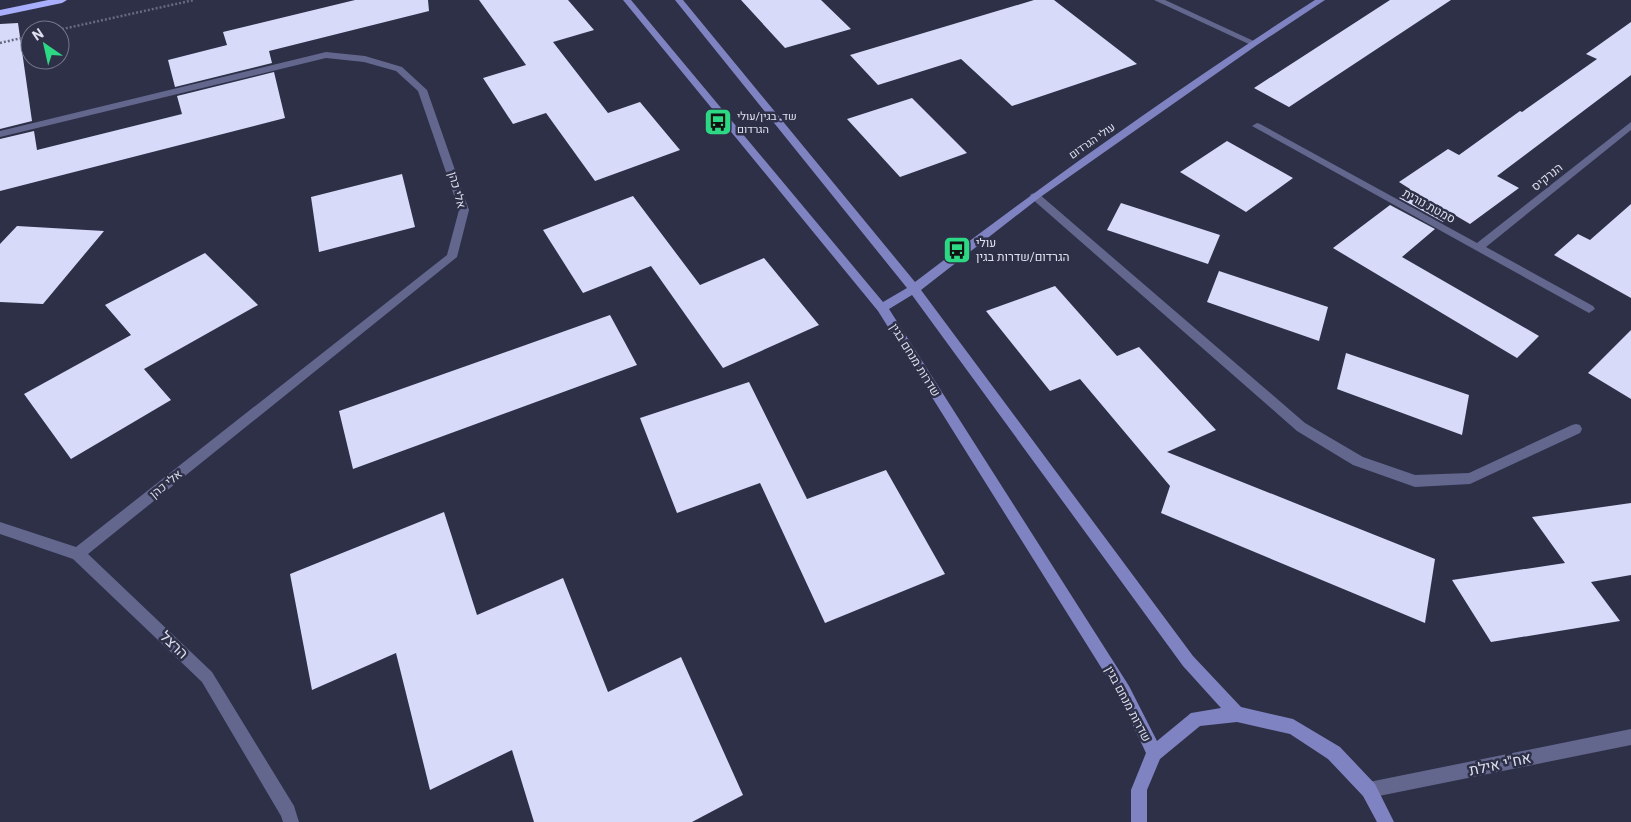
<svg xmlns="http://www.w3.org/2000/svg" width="1631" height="822" font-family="Georgia,Heebo,serif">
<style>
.building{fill:#d7daf9}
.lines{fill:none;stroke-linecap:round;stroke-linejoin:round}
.path{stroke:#686a7f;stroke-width:2.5;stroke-dasharray:2 2;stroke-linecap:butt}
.lane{fill:#63678e;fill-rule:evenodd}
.street{fill:#63678e;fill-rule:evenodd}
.secondary{fill:#7f83c1;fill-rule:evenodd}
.highway{fill:#a9affc;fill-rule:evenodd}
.labels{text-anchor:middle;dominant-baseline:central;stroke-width:5;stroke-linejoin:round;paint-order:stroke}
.far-poi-label{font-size:11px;fill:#dee0ef;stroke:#2e3047;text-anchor:start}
.far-street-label{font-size:11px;fill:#dee0ef;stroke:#2e3047}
.street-label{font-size:12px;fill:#dee0ef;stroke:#2e3047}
.poi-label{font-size:12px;fill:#dee0ef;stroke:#2e3047;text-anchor:start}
.near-street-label{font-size:15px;fill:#dee0ef;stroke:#2e3047}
</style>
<rect width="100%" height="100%" fill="#2e3047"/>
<path class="building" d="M355 0H428L429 11 269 51 272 63 175 87 168 60 227 45 223 32Z
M479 0H568L594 30 553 42 608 113 640 102 680 150 595 181 546 113 513 124 483 78 526 65Z
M741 0H821L851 29 785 48Z
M1034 0H1054L1137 64 1012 106 961 59 878 85 850 55Z
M1390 0H1451L1289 107 1254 88Z
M1631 22V75L1497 176 1519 188 1470 224 1453 214 1443 222 1399 198 1410 189 1399 182 1448 149 1459 155 1520 111 1522 112 1597 59 1586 54Z
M18 23 32 121 0 129V24Z
M274 72 285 118 0 191V139L34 131 37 150 182 114 177 96Z
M912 98 967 153 900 177 847 119Z
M1227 141 1293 178 1246 212 1180 172Z
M402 174 415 227 319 252 311 197Z
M633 196 700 285 764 258 819 325 723 368 651 266 583 293 543 230Z
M1121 203 1220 235 1208 264 1107 230Z
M1631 204V298L1554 255 1578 234 1590 240Z
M1390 205 1435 229 1402 257 1539 336 1517 358 1333 248Z
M17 226 104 231 43 304 0 302V244Z
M205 253 258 305 144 369 171 400 71 459 24 394 131 335 105 305Z
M1219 271 1328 307 1319 341 1207 302Z
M1055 286 1117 356 1139 347 1216 430 1167 452 1435 559 1425 623 1161 513 1170 486 1080 379 1050 391 986 311Z
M610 315 637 365 353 469 339 411Z
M1631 330V399L1588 373Z
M1346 353 1469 395 1462 435 1337 389Z
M749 382 807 499 886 470 945 574 825 623 760 483 677 513 640 418Z
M1631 503V575L1591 582 1620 621 1491 642 1452 580 1565 563 1532 517Z
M444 512 477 615 563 578 608 692 681 657 743 795 692 822H534L512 750 430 790 396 653 312 690 290 574Z"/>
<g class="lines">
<path class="path" d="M58 30 194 0
M0 43 30 36"/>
<path class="lane" d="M1035 193 1039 194 1305 423 1363 457 1415 475 1469 473 1572 425 1576 424 1580 425 1582 429 1580 433 1470 484 1415 487 1353 465 1297 431 1031 198 1030 196 1031 194Z"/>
<path class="street" d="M1154 0H1165L1258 43 1251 45Z
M326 52 365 56 402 67 427 90 469 210 457 257 88 554 212 672 294 806 299 822H283L281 816 202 682 73 559 0 534V522L76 547 447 255 459 210 418 91 396 71 364 62 326 58 0 137V131Z
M1631 122V130L1486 247 1593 306 1595 309 1589 313 1252 126 1257 123 1260 124 1477 243Z
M1631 729V745L1369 798 1363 796 1361 790 1363 784 1369 782Z"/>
<path class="secondary" d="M623 0H631L883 302 907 288 675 0H683L915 282C1045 183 1178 88 1315 0H1325L1257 45 1039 198 921 290 1193 656 1241 707 1293 719 1340 747 1375 784 1394 822H1377L1363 796 1328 759 1290 734 1237 722 1200 726 1160 759 1147 790V822H1131V790L1146 753 1119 696 878 311ZM912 295 1183 666 1221 708 1191 713 1157 741 1129 686 889 309Z"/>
<path class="highway" d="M48 0H67L62 3 0 16V10Z"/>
</g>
<defs>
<g id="bus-square" transform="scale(1.4375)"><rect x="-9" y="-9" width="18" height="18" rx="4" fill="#2dd884" stroke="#2e3047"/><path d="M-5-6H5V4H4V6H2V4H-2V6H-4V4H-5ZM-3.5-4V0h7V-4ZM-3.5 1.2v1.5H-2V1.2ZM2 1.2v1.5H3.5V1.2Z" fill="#111"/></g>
</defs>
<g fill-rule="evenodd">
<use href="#bus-square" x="718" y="122"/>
<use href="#bus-square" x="957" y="250"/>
</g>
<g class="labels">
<g class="far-poi-label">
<text x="737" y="116">שד. בגין/עולי<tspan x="737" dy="13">הגרדום</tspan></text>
</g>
<g class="far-street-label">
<text transform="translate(1092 141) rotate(-35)">עולי הגרדום</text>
</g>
<g class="street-label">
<text transform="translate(1547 177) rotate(-39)">הנרקיס</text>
<text transform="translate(457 190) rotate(75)">אלי כהן</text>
<text transform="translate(1429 206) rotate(29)">סמטת נורית</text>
<text transform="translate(915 360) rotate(58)">שדרות מנחם בגין</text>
<text transform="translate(166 484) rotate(-39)">אלי כהן</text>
<text transform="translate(1128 704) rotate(62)">שדרות מנחם בגין</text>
</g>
<g class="poi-label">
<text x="976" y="243">עולי<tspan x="976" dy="14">הגרדום/שדרות בגין</tspan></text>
</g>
<g class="near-street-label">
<text transform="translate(174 645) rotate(44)">הרצל</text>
<text transform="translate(1500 764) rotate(-12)">אח"י אילת</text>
</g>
</g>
<g transform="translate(45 45) rotate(326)"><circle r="24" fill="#2e3047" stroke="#74768a"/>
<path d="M0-4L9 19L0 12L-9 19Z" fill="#2dd884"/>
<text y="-8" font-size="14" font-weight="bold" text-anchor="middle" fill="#dee0ef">N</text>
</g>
</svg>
